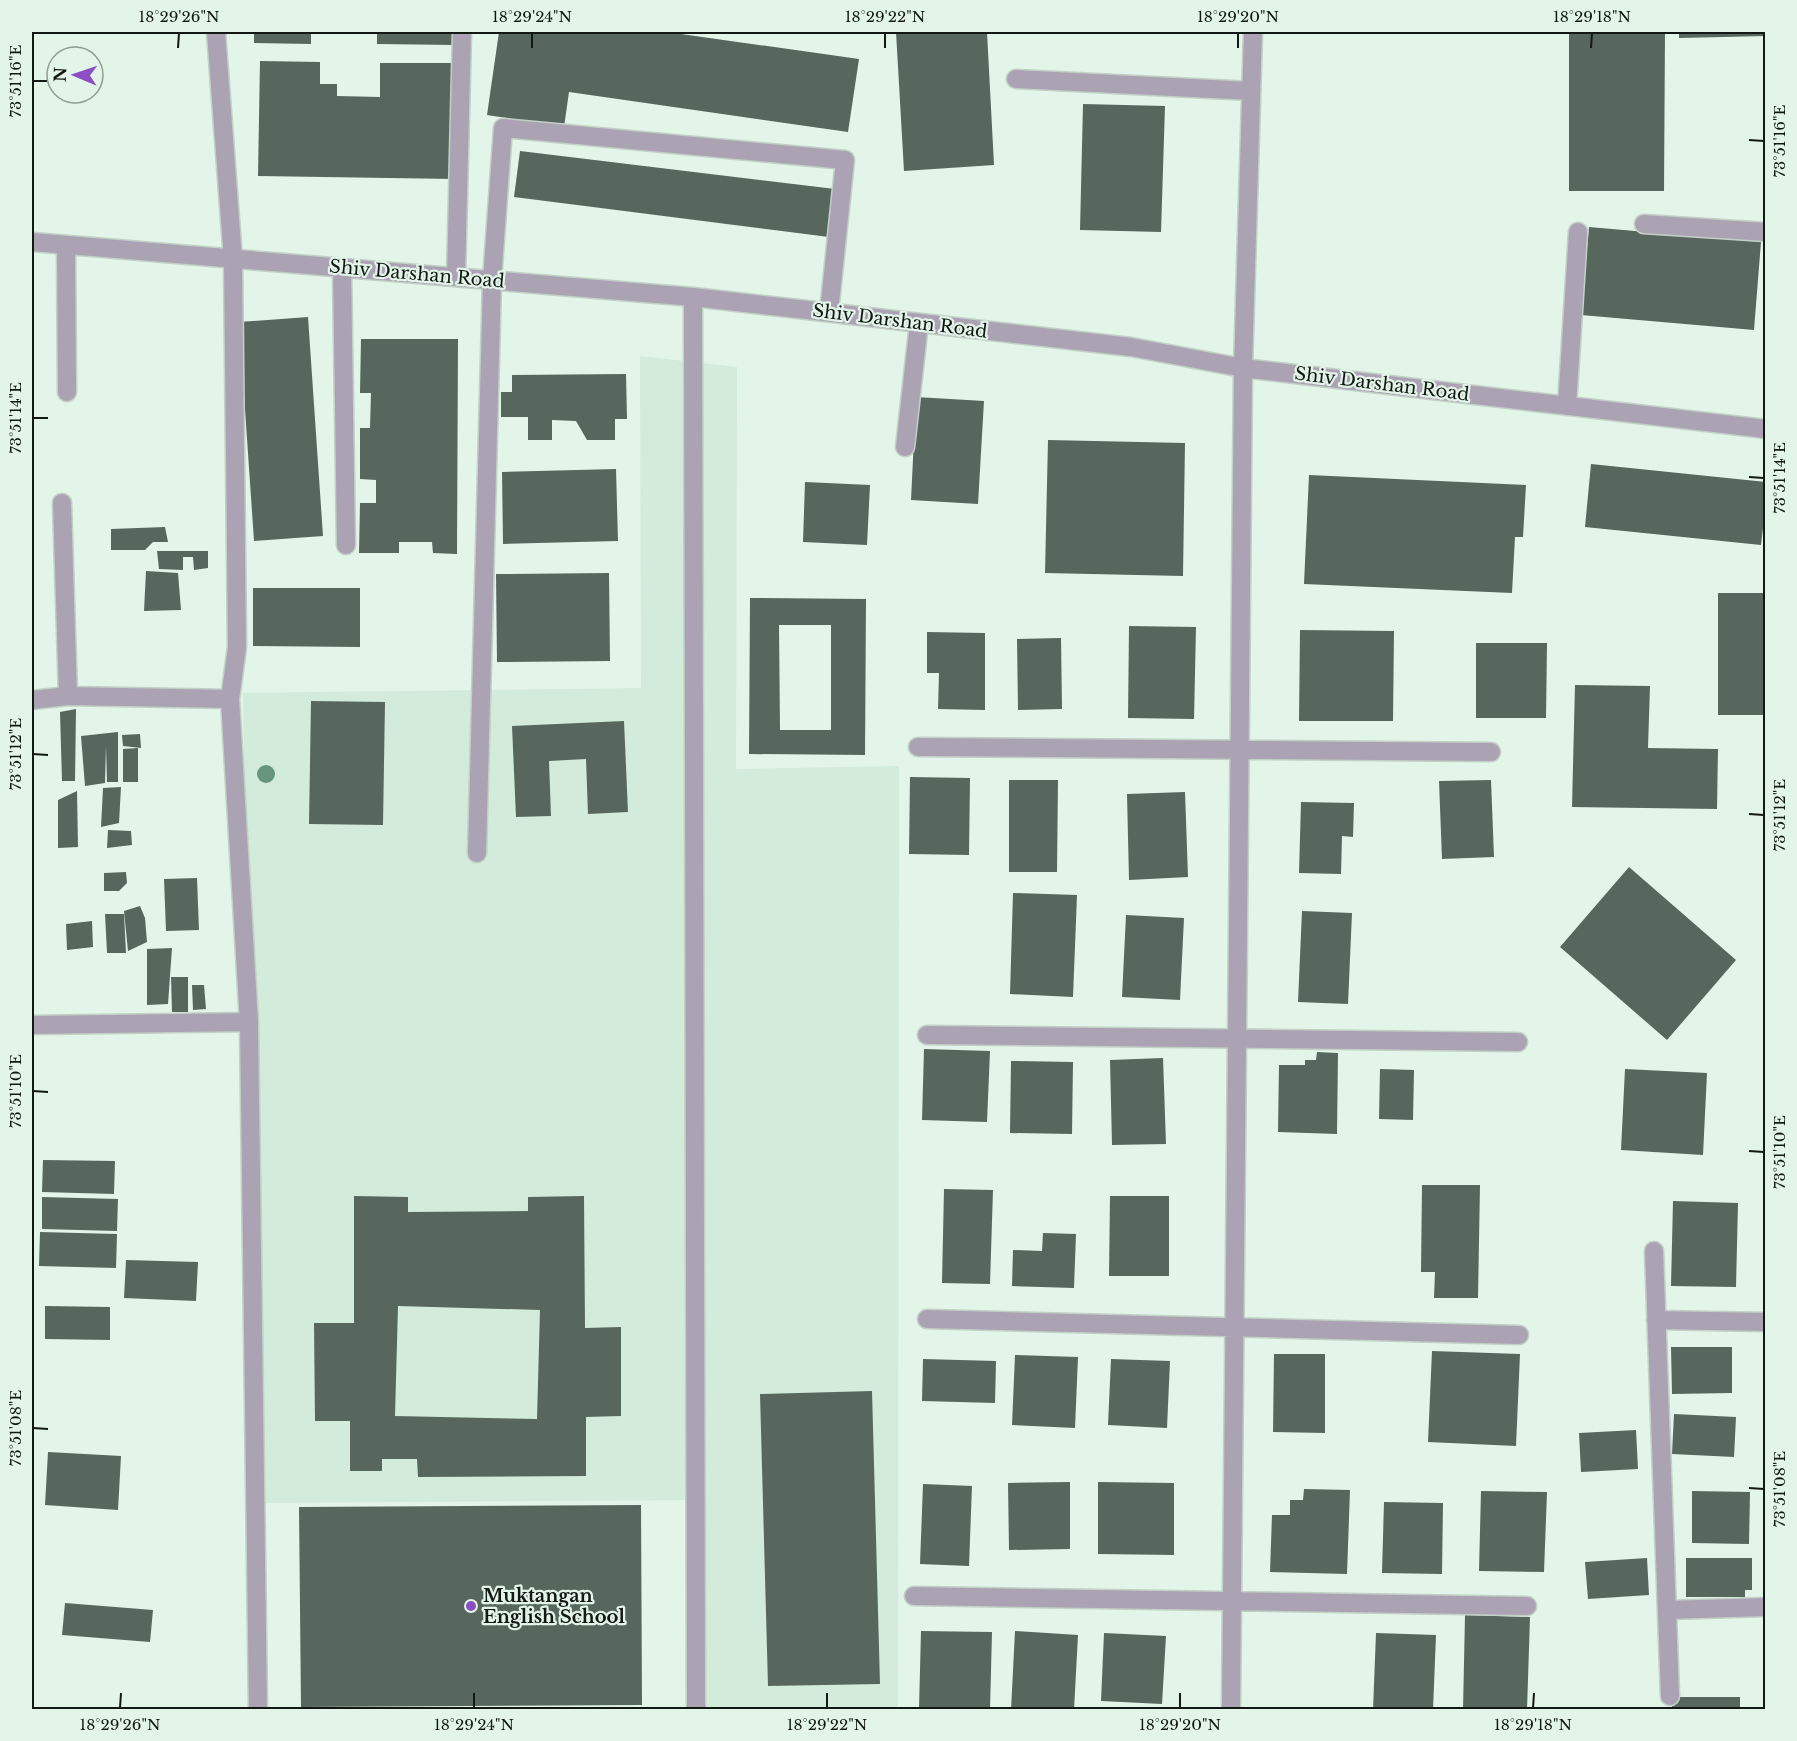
<svg xmlns="http://www.w3.org/2000/svg" width="1797" height="1741" font-family="'Libre Baskerville',serif">
<style>
.built{fill:#d3ebda}
.building{fill:#58675d;fill-rule:evenodd}
.lines{fill:none;stroke-linecap:round;stroke-linejoin:round}
.minor-casing{stroke:#c2d1c6;stroke-width:21}
.minor{stroke:#aba3b4;stroke-width:18}
.tree{fill:#66947c}
.ticks{fill:none;stroke:#121814;stroke-width:2}
.poi-dot{fill:#8c4ec3;stroke:#e3f4e8;stroke-width:2}
.labels{text-anchor:middle;dominant-baseline:central;stroke-width:4.5;stroke-linejoin:round;paint-order:stroke}
.street-label{font-size:18px;fill:#121814;stroke:#e3f4e8}
.poi-label{font-size:18px;font-weight:bold;fill:#121814;stroke:#e3f4e8;text-anchor:start}
.neatline{fill:none;stroke:#121814;stroke-width:2}
.ticks-label{font-size:15px;text-anchor:middle;fill:#121814}
</style>
<rect width="100%" height="100%" fill="#e3f4e8"/>
<path class="built" d="M640 356 737 367 736 769 899 766 898 1709H700L699 1500 254 1503 243 693 641 688Z"/>
<path class="building" d="M254 32H311V44L254 43Z
M377 32H456L455 45 377 44Z
M499 32H667L859 59 848 132 569 92 564 127 487 115Z
M896 32H987L994 165 904 171Z
M1569 32H1665L1664 191H1569Z
M1679 32H1766V36L1679 38Z
M260 61 320 62V84H337V96L380 97V63H457L455 179 258 176Z
M1083 104 1165 106 1161 232 1080 230Z
M520 151 835 189 829 237 514 197Z
M1589 227 1761 242 1754 330 1581 315Z
M308 317 323 536 254 541 239 322Z
M361 339H458L457 554 433 553 432 542H399V553H359L360 503H376V480L360 479V428H370L371 393H360Z
M626 374 627 419H615V440H587L576 421 552 420V440H528V417H501V392H512V375Z
M916 397 984 401 978 504 911 500Z
M1048 440 1185 443 1183 576 1045 573Z
M1591 464 1766 482V503L1761 545 1585 527Z
M616 469 618 541 503 544 502 472Z
M1309 475 1526 485 1523 537H1515L1512 593 1304 584Z
M805 482 870 485 867 545 803 542Z
M165 527 168 542H153L145 550H111V529Z
M157 551H208V568L194 570 193 557H183V570L159 569Z
M146 571 178 573 181 610 144 611Z
M609 573 610 661 497 662 496 574Z
M253 588H360V647L253 646Z
M1718 593H1766V715H1718Z
M750 598 866 599 865 755 749 754ZM779 625H831V730H780Z
M1129 626 1196 627 1194 719 1128 718Z
M1300 630 1394 631 1393 721H1299Z
M927 632 985 633V710L938 709 939 673H927Z
M1061 638 1062 709 1018 710 1017 639Z
M1476 643H1547L1546 718H1476Z
M1575 685 1650 686 1648 748 1718 749 1717 809 1572 807Z
M311 701 385 702 383 825 309 824Z
M76 709 75 781H62L60 712Z
M624 721 628 812 588 814 586 759 549 761 551 816 516 817 512 726Z
M118 732V782H107L106 746 105 783 85 786 81 736Z
M140 734 141 748 123 746 122 735Z
M138 748V782H123V749Z
M910 777 970 778 969 855 909 854Z
M1009 780H1058L1057 872H1009Z
M1491 780 1494 857 1442 859 1439 781Z
M121 787 119 823 101 827 103 788Z
M77 791 78 847 58 848V800Z
M1185 792 1188 877 1129 880 1127 794Z
M1301 802 1354 803 1353 837 1342 836 1341 874 1299 873Z
M108 830 131 831 132 845 107 848Z
M1629 867 1736 960 1667 1040 1560 947Z
M126 872 127 883 119 891H104V873Z
M197 878 199 930 166 931 164 879Z
M1013 893 1077 895 1073 997 1010 994Z
M140 906 145 918 147 942 128 951 124 911Z
M1302 911 1352 913 1348 1004 1298 1002Z
M105 914H124L126 953H107Z
M1126 915 1184 918 1180 1000 1122 997Z
M92 921 93 947 67 950 66 924Z
M172 948 168 1004 147 1005V949Z
M171 977H188V1012H172Z
M192 985H204L206 1009 193 1010Z
M924 1049 990 1051 987 1122 922 1120Z
M1317 1052 1338 1053 1337 1134 1278 1132 1279 1065H1305V1060H1316Z
M1163 1058 1166 1144 1112 1145 1110 1060Z
M1011 1061 1073 1062 1072 1134 1010 1133Z
M1380 1069 1414 1070 1413 1120 1379 1119Z
M1625 1069 1707 1073 1703 1155 1621 1150Z
M43 1160 115 1161 114 1194 42 1192Z
M1422 1185H1480L1478 1298H1434L1435 1272H1421Z
M944 1189 993 1190 990 1284 942 1283Z
M354 1196 408 1197V1212L528 1211V1197L584 1196 585 1328 621 1327V1416L586 1417V1476L418 1477 417 1459H382V1471H350V1421H315L314 1323H354ZM398 1306 540 1310 537 1419 395 1416Z
M1110 1196H1169V1276H1109Z
M42 1197 118 1199 117 1231 42 1229Z
M1673 1201 1738 1203 1736 1287 1671 1286Z
M40 1232 117 1234 116 1268 39 1266Z
M1043 1233 1076 1234 1074 1288 1012 1286 1013 1250 1042 1251Z
M126 1260 198 1262 196 1301 124 1298Z
M45 1306 110 1307V1340L45 1339Z
M1671 1347H1732V1393L1672 1394Z
M1432 1351 1520 1354 1516 1446 1428 1442Z
M1274 1354H1325V1433L1273 1432Z
M1015 1355 1078 1357 1075 1428 1012 1425Z
M923 1359 996 1361 995 1403 922 1401Z
M1111 1359 1170 1361 1167 1428 1108 1425Z
M872 1391 880 1684 768 1686 760 1394Z
M1674 1414 1736 1417 1734 1457 1672 1454Z
M1636 1430 1638 1469 1581 1472 1579 1433Z
M48 1452 121 1456 118 1510 45 1505Z
M1070 1482V1549L1009 1550 1008 1483Z
M1098 1482 1174 1483V1555L1098 1554Z
M923 1484 972 1486 969 1566 920 1564Z
M1304 1489 1350 1490 1347 1574 1270 1572 1272 1515H1290V1500H1303Z
M1481 1491 1547 1492 1544 1572 1479 1571Z
M1692 1491 1750 1492 1749 1544 1692 1543Z
M1384 1502 1443 1503 1442 1574 1382 1573Z
M641 1505 642 1705 301 1707 299 1507Z
M1647 1558 1649 1595 1588 1599 1585 1562Z
M1686 1558H1752V1590H1745V1597H1686Z
M65 1603 153 1610 150 1642 62 1635Z
M1465 1615 1530 1617 1527 1710H1463Z
M921 1631 992 1632 990 1710 919 1709Z
M1015 1631 1078 1635 1074 1710H1011Z
M1104 1633 1166 1636 1162 1704 1101 1701Z
M1376 1633 1436 1635 1433 1710H1373Z
M1672 1697H1740V1710H1672Z"/>
<g class="lines">
<g class="minor-casing">
<path id="minor" d="M216 32 233 259 237 647 230 699 249 1022 258 1710
M1016 79 1251 91
M1644 224 1766 232
M32 242 693 297 1131 347 1243 368 1766 429
M66 245 67 392
M342 268 346 545
M456 277 462 32
M693 297 696 1710
M1567 406 1578 232
M905 447 919 323
M62 503 68 696
M32 700 68 696 230 699
M918 747 1491 752
M477 853 492 280 503 128 845 160 829 312
M32 1025 249 1022
M927 1035 1518 1042
M1654 1251 1670 1696
M927 1319 1519 1335
M1656 1320 1766 1322
M914 1596 1527 1606
M1667 1610 1766 1607
M1231 1710 1243 368 1253 32"/>
</g>
<use href="#minor" class="minor"/>
</g>
<circle class="tree" cx="266" cy="774" r="9"/>
<path class="ticks" d="M178 48 179 33M532 48V33M885 48V33M1238 48V33M1591 48 1592 33M33 81H48M1749 140 1764 141M33 418H48M1749 477 1764 478M33 754 48 755M1749 814 1764 815M33 1091 48 1092M1749 1151 1764 1152M33 1428 48 1429M1749 1488 1764 1489M120 1708 121 1693M474 1708V1693M827 1708V1693M1180 1708V1693M1533 1708 1534 1693"/>
<circle class="poi-dot" cx="471" cy="1606" r="6"/>
<g class="labels">
<g class="street-label">
<text transform="translate(417 274) rotate(5)">Shiv Darshan Road</text>
<text transform="translate(900 321) rotate(7)">Shiv Darshan Road</text>
<text transform="translate(1382 384) rotate(7)">Shiv Darshan Road</text>
</g>
<g class="poi-label">
<text x="483" y="1596">Muktangan<tspan x="483" dy="21">English School</tspan></text>
</g>
</g>
<rect width="1797" height="1741" fill="none" stroke="#e3f4e8" stroke-width="66"/>
<g transform="translate(75 75) rotate(272)"><circle r="28" fill="#e3f4e8" stroke="#8f9c93" stroke-width="1.5"/>
<path d="M0-4.5L10 22L0 15L-10 22Z" fill="#8c4ec3"/>
<text y="-9" font-size="16" font-weight="bold" text-anchor="middle" fill="#121814">N</text>
</g>
<rect x="33" y="33" width="1731" height="1675" class="neatline"/>
<g class="ticks-label">
<text x="179" y="22">18°29'26"N</text>
<text x="532" y="22">18°29'24"N</text>
<text x="885" y="22">18°29'22"N</text>
<text x="1238" y="22">18°29'20"N</text>
<text x="1592" y="22">18°29'18"N</text>
<text transform="translate(16 81) rotate(-90)" y="5">73°51'16"E</text>
<text transform="translate(1780 141) rotate(-90)" y="5">73°51'16"E</text>
<text transform="translate(16 418) rotate(-90)" y="5">73°51'14"E</text>
<text transform="translate(1780 478) rotate(-90)" y="5">73°51'14"E</text>
<text transform="translate(16 754) rotate(-90)" y="5">73°51'12"E</text>
<text transform="translate(1780 815) rotate(-90)" y="5">73°51'12"E</text>
<text transform="translate(16 1091) rotate(-90)" y="5">73°51'10"E</text>
<text transform="translate(1780 1152) rotate(-90)" y="5">73°51'10"E</text>
<text transform="translate(16 1428) rotate(-90)" y="5">73°51'08"E</text>
<text transform="translate(1780 1489) rotate(-90)" y="5">73°51'08"E</text>
<text x="120" y="1730">18°29'26"N</text>
<text x="474" y="1730">18°29'24"N</text>
<text x="827" y="1730">18°29'22"N</text>
<text x="1180" y="1730">18°29'20"N</text>
<text x="1533" y="1730">18°29'18"N</text>
</g>
</svg>
